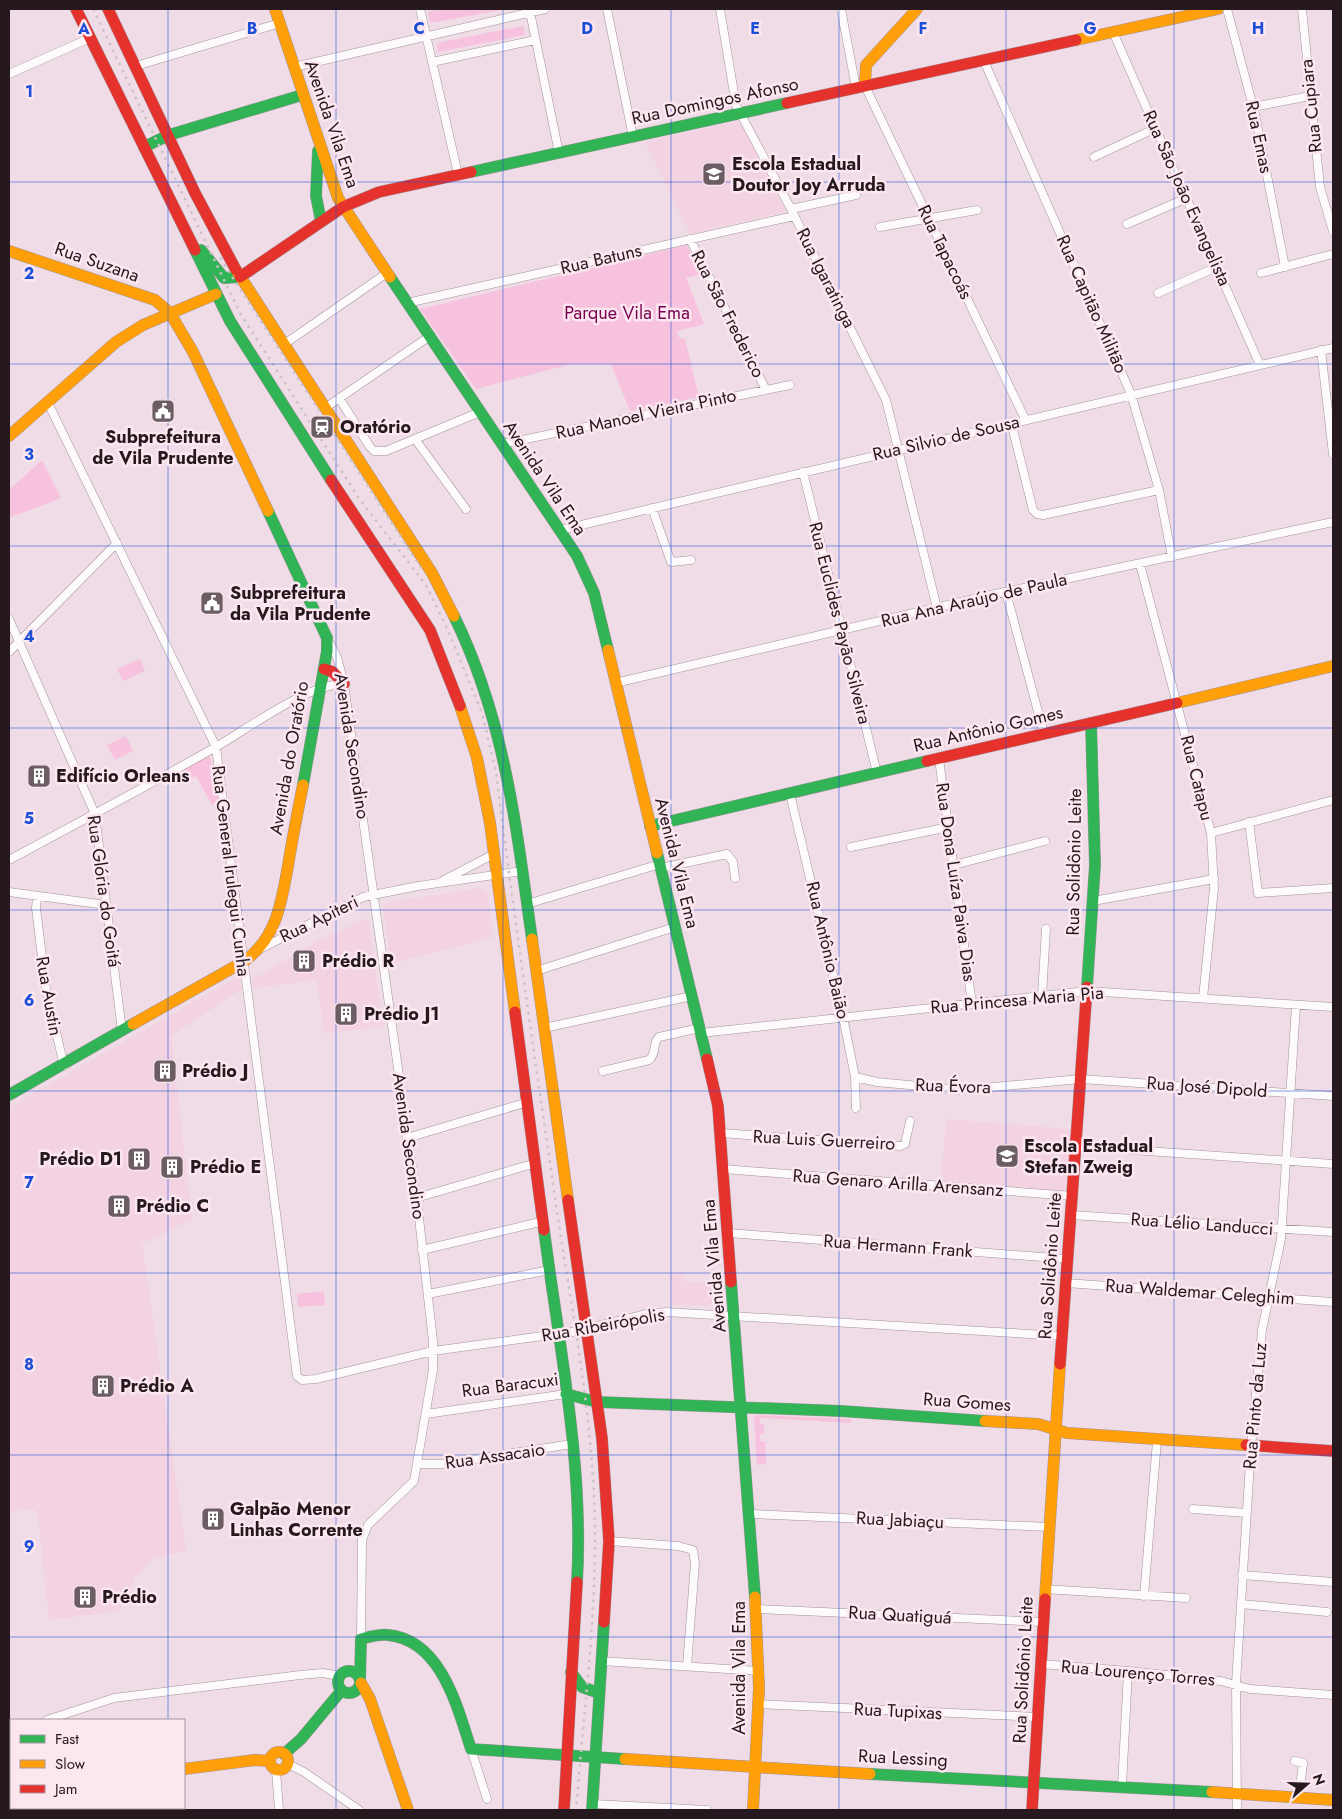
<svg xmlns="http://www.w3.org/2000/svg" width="1342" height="1819" font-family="Jost,sans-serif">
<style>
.built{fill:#f3d2e2}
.green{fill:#f7c2dd}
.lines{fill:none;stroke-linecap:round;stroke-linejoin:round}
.street-casing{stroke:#a2939b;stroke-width:9}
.fast-casing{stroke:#a2939b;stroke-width:12}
.slow-casing{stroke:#a2939b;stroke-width:12}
.jam-casing{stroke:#a2939b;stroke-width:12}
.street{stroke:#fdfafb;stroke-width:8}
.fast{stroke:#30b455;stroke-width:11}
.slow{stroke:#ff9f0a;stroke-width:11}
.jam{stroke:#e5322d;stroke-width:11}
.rail{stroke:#c9c3c6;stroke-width:2.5;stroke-dasharray:2.5 5;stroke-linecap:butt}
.grid{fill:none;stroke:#1d4ed8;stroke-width:1;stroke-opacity:0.55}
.labels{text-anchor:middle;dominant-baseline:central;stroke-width:5;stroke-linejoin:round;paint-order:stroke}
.street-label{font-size:18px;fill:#25181e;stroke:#fce6f0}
.poi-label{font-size:18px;font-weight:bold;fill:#25181e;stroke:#fce6f0;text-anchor:start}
.park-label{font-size:18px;fill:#76004f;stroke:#fce6f0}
.grid-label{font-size:16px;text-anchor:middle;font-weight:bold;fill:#1d4ed8;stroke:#fce6f0;stroke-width:5;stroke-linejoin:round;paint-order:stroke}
</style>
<rect width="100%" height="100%" fill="#f0dce6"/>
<path class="built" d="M734 122 742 125 785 209 784 212 690 234 645 142Z
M481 888 487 891 493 937 390 964 383 903Z
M368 918 383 1026 324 1034 317 980 253 988 252 980 323 938Z
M239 976 242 989 171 1036 192 1219 142 1244 186 1550 153 1559 135 1578 119 1611 49 1620 38 1515 34 1509 9 1512V1107Z
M946 1119 1073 1129 1067 1190 1063 1192 941 1182Z
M681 1272H684V1282H722L723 1302 721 1305H671V1274Z"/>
<path class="green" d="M440 9H507L430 23 428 12Z
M523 26 525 35 438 52 437 43Z
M687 245 702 274 686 278 704 324 677 331 679 338 685 339 699 397 630 411 611 364H571L476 389 420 309Z
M42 460 61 498 9 518V490Z
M140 659 145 671 123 681 117 669Z
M126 736 133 751 115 760 107 745Z
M209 753 219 799 212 805 196 776 186 781 180 770Z
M324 1291 325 1305 298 1307 297 1294Z
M756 1415 851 1419V1423L760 1418V1424H764V1434H760V1441L765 1442 766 1464 757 1465 754 1418Z"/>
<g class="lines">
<g class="street-casing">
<path id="street" d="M420 9 458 174
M607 9 633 137
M720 9 736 105 791 209 886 400 937 608
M841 9 856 88
M1227 9 1255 114 1285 267
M1302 9 1320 187 1333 231
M530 12 559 153
M1113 32 1260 365
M984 61 1131 394 1159 490 1172 557
M432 62 535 40
M136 66 280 23
M294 67 545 9
M9 74 90 38
M865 86 1025 419
M1253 107 1310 96
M1094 157 1156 128
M791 209 856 195
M1127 224 1187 198
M880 227 977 210
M690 239 766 390
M1261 273 1333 254
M1158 293 1217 267
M407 303 794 216
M283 345 387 273
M1321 350 1333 454
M339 398 370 447 374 451H386L480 412
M47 401 216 747 297 1376 302 1380 316 1379 433 1351 572 1332 647 1314 666 1312 1063 1336
M325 408 430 336
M1011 422 1033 510 1037 514 1043 515 1159 490
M415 439 466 509
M502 444 790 385
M803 472 877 773
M652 508 671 562 691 560
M560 530 1333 348
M1140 564 1211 833 1214 888 1203 998
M1006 592 1044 734
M9 619 95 814 122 1031
M328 640 337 657 344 684 419 1218 433 1341V1370L414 1481 368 1525 362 1540 361 1639
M9 652 117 543
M615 683 986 596 1333 522
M939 759 972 1004
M790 794 843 1017 855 1077 856 1108
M1249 822 1258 893 1333 888
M1211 833 1333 800
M851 847 949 827
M9 860C78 823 147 786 216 747 249 728 307 684 344 684
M954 865 1045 841
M661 868 727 854 733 862 735 878
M444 880 494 854
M9 892 106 905
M37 896 36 908 46 989 64 1066
M1093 901 1214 879
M527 904 660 864
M262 948 363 897 418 886 522 871
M536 971 675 927
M1042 996 1046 929
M544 1028 692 996
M701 1033 1087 991 1333 1007
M603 1071 649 1060C657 1054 652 1043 659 1037L700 1028
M855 1077 877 1082 961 1090 1080 1079 1333 1096
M721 1133 900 1146 905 1144 910 1121
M407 1138 528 1102
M1076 1146 1333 1164
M723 1169 1072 1196
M416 1198 536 1163
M1071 1215 1333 1232
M729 1233 1068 1259
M422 1250 544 1221
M1066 1283 1333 1302
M428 1294 550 1270
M426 1414 566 1394
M418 1464H442L572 1444
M1193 1509 1246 1513
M751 1514 1049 1527
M609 1541 678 1546 693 1550 695 1563 687 1666
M1242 1575 1333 1582
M1045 1589 1186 1598
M1144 1596 1157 1441
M1241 1604 1327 1612
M757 1609 1043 1622
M601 1661 759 1671
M1040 1664 1128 1671 1221 1681 1250 1689 1333 1695
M758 1704 1037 1717
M47 1720 114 1698 300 1675 323 1673 339 1676
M9 1735 11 1734
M471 1749 487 1799
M1295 1761 1303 1763 1299 1797
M288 1764 304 1772 359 1810
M276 1770 279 1810
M1122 1786 1128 1671
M593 1804 707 1810
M63 1808 67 1810
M1237 1810 1236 1683 1251 1447 1262 1330 1281 1239 1296 1005"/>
</g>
<g class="fast-casing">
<path id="fast" d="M144 147 169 135 302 95
M318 151 316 196 321 221
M471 172 787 103
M195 250 230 321 331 480
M201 250 224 278 240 277
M390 277 577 556 594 593 608 650
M268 511 327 638V651L303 785
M454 616C505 720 516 826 532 939
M650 826 927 761
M657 853 707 1059
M1087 987 1095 865 1091 723
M9 1095 133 1024
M544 1230C559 1346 584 1465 577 1582
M731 1282 755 1597
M566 1394 597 1402 841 1411 985 1421
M338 1682a11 11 0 1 1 22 0a11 11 0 1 1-22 0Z
M571 1672 582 1687 599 1693
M360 1679 361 1639C369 1637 379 1634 388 1635 441 1640 457 1706 471 1749L625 1759
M284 1754 301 1739 341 1691
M870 1774 1212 1792
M34 1810 41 1808
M592 1810 604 1622"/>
</g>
<g class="slow-casing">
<path id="slow" d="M275 9 338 198 390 277
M1076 40 1218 9
M865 86 866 65 917 9
M9 251 155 300 170 313 193 352 268 511
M236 270 432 573 454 616
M9 436 116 342 143 325 216 294
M608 650 657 853
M1177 703 1333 666
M460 706 477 758 490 823 515 1012
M532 939 568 1200
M133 1024 243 962C278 938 282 899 289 860 293 835 298 810 303 785
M985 1421 1038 1424 1067 1433 1246 1445
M1045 1599 1060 1364
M361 1683 370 1699 408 1810
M270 1761a9 9 0 1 1 18 0a9 9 0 1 1-18 0Z
M625 1759 870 1774
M184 1769 255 1760 270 1761
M1212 1792 1333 1800
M753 1810 759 1688 755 1597"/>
</g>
<g class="jam-casing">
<path id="jam" d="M76 9 195 250
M108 9 195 193 236 270
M787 103 1076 40
M240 277 343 207 379 192 471 172
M331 480 430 630 460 706
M324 669 333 672 344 684
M927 761 1177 703
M515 1012 544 1230
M707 1059 718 1106 731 1282
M568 1200 602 1438 609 1541 604 1622
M1060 1364 1087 987
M1246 1445 1333 1451
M564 1810 577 1582
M1032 1810 1045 1599"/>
</g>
<use href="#street" class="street"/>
<use href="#fast" class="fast"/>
<use href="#slow" class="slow"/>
<use href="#jam" class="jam"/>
<path class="rail" d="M93 9 240 313 360 500 426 585 447 628 482 713 496 772C515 923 537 1074 559 1225 575 1328 595 1433 595 1538 595 1628 583 1720 576 1810
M220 258 421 568"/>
</g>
<path class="grid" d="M168 9V1720M336 9V1810M503 9V1810M671 9V1810M839 9V1810M1006 9V1810M1174 9V1810M9 182H1333M9 364H1333M9 546H1333M9 728H1333M9 910H1333M9 1091H1333M9 1273H1333M9 1455H1333M9 1637H1333M168 1808V1810"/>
<defs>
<g id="school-square" transform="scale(1.25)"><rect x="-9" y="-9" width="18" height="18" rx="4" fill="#6c5d64" stroke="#fce6f0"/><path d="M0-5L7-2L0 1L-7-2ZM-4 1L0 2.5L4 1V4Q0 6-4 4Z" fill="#fff"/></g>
<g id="civic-square" transform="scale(1.25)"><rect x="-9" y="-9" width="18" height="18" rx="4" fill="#6c5d64" stroke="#fce6f0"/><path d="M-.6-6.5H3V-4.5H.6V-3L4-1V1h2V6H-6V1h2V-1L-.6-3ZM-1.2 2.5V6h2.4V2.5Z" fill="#fff"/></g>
<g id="station-square" transform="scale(1.25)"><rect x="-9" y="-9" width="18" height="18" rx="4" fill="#6c5d64" stroke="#fce6f0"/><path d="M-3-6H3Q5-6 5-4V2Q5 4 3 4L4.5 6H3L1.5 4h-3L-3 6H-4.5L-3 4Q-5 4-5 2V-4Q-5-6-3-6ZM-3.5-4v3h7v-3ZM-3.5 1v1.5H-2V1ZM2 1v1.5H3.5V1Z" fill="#fff"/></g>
<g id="building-square" transform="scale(1.25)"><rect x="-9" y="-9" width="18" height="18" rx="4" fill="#6c5d64" stroke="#fce6f0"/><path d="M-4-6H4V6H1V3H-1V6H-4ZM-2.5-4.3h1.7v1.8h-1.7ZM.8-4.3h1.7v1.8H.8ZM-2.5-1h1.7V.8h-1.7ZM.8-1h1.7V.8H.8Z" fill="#fff"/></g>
</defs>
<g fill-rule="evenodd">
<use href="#school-square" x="714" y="174"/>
<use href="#civic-square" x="163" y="411"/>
<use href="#station-square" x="322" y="427"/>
<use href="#civic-square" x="212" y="603"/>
<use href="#building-square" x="39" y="776"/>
<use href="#building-square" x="304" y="961"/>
<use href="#building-square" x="346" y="1014"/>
<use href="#building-square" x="165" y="1071"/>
<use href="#school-square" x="1007" y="1156"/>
<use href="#building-square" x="139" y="1159"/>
<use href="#building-square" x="172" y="1167"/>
<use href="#building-square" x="119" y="1206"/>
<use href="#building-square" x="103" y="1386"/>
<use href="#building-square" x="213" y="1519"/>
<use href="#building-square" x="85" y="1597"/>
</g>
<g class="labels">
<g class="street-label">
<text transform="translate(715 101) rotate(-12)">Rua Domingos Afonso</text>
<text transform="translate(1311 106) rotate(-96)">Rua Cupiara</text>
<text transform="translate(332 124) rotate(71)">Avenida Vila Ema</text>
<text transform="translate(1259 137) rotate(78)">Rua Emas</text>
<text transform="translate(1187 198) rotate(66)">Rua São João Evangelista</text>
<text transform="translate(945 252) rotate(64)">Rua Tapacoás</text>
<text transform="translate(601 259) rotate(-13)">Rua Batuns</text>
<text transform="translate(97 262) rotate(19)">Rua Suzana</text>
<text transform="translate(826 278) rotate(63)">Rua Igaratinga</text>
<text transform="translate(1092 304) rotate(66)">Rua Capitão Militão</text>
<text transform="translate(728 314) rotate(63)">Rua São Frederico</text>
<text transform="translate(646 414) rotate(-12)">Rua Manoel Vieira Pinto</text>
<text transform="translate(946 438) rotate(-13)">Rua Silvio de Sousa</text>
<text transform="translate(545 478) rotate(56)">Avenida Vila Ema</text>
<text transform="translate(974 600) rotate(-13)">Rua Ana Araújo de Paula</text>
<text transform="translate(840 623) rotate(76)">Rua Euclides Payão Silveira</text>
<text transform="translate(988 729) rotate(-13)">Rua Antônio Gomes</text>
<text transform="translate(352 746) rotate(81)">Avenida Secondino</text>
<text transform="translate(289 758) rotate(-80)">Avenida do Oratório</text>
<text transform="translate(1197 778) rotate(76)">Rua Catapu</text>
<text transform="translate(1074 862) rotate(-89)">Rua Solidônio Leite</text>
<text transform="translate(677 863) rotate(76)">Avenida Vila Ema</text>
<text transform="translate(231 871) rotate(83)">Rua General Irulegui Cunha</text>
<text transform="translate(956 882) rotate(82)">Rua Dona Luíza Paiva Dias</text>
<text transform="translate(104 891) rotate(82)">Rua Glória do Goitá</text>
<text transform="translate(319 919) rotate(-26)">Rua Apiteri</text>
<text transform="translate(828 950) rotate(77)">Rua Antônio Baião</text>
<text transform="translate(49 996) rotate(80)">Rua Austin</text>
<text transform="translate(1017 1000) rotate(-5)">Rua Princesa Maria Pia</text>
<text transform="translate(953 1086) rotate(2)">Rua Évora</text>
<text transform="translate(1207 1087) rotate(4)">Rua José Dipold</text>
<text transform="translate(824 1140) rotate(3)">Rua Luis Guerreiro</text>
<text transform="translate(409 1146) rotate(82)">Avenida Secondino</text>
<text transform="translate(898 1183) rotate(4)">Rua Genaro Arilla Arensanz</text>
<text transform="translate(1202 1224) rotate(4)">Rua Lélio Landucci</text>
<text transform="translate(898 1246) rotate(4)">Rua Hermann Frank</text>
<text transform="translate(714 1266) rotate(-95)">Avenida Vila Ema</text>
<text transform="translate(1050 1266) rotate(-86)">Rua Solidônio Leite</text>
<text transform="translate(1200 1292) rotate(4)">Rua Waldemar Celeghim</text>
<text transform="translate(603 1325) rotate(-10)">Rua Ribeirópolis</text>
<text transform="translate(510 1385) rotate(-7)">Rua Baracuxi</text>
<text transform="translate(967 1402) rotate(4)">Rua Gomes</text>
<text transform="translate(1255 1406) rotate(-85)">Rua Pinto da Luz</text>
<text transform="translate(495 1456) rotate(-8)">Rua Assacaio</text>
<text transform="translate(900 1520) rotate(3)">Rua Jabiaçu</text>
<text transform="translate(900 1615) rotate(3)">Rua Quatiguá</text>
<text transform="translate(739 1668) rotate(-90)">Avenida Vila Ema</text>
<text transform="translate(1023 1670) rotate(-87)">Rua Solidônio Leite</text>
<text transform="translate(1138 1673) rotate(5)">Rua Lourenço Torres</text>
<text transform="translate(898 1711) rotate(3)">Rua Tupixas</text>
<text transform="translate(903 1758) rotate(3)">Rua Lessing</text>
</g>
<g class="poi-label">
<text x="732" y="164">Escola Estadual<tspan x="732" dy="21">Doutor Joy Arruda</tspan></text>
<text x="340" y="427">Oratório</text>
<text x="163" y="437" text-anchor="middle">Subprefeitura<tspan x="163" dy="21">de Vila Prudente</tspan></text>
<text x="230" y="593">Subprefeitura<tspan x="230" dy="21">da Vila Prudente</tspan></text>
<text x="56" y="776">Edifício Orleans</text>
<text x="322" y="961">Prédio R</text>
<text x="364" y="1014">Prédio J1</text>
<text x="182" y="1071">Prédio J</text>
<text x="1024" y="1146">Escola Estadual<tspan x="1024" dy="21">Stefan Zweig</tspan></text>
<text x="122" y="1159" text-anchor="end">Prédio D1</text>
<text x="190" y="1167">Prédio E</text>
<text x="136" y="1206">Prédio C</text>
<text x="120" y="1386">Prédio A</text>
<text x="230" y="1509">Galpão Menor<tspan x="230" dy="21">Linhas Corrente</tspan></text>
<text x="102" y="1597">Prédio</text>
</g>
<g class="park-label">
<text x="627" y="313">Parque Vila Ema</text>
</g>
</g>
<g class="grid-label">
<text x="84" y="34">A</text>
<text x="252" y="34">B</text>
<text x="419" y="34">C</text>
<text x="587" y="34">D</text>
<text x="755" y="34">E</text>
<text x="923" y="34">F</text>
<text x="1090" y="34">G</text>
<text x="1258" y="34">H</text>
<text x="29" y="97">1</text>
<text x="29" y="279">2</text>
<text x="29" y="460">3</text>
<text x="29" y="642">4</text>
<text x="29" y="824">5</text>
<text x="29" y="1006">6</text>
<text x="29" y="1188">7</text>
<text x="29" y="1370">8</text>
<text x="29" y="1552">9</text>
</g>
<rect width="1342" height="1819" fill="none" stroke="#25181e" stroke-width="20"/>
<rect x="10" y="1719" width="175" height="90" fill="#fce6f0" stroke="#a6949c"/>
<rect x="20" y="1735" width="25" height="8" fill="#30b455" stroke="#a6949c"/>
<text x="55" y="1744" font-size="15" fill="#25181e">Fast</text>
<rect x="20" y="1760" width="25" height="8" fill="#ff9f0a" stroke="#a6949c"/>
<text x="55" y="1769" font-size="15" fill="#25181e">Slow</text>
<rect x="20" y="1785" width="25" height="8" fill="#e5322d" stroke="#a6949c"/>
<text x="55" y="1794" font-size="15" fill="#25181e">Jam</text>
<g transform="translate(1307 1784) rotate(70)" stroke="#fce6f0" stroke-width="4" paint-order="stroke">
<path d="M0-4L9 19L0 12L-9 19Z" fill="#25181e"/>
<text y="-8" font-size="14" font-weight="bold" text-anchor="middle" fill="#25181e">N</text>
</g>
</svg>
